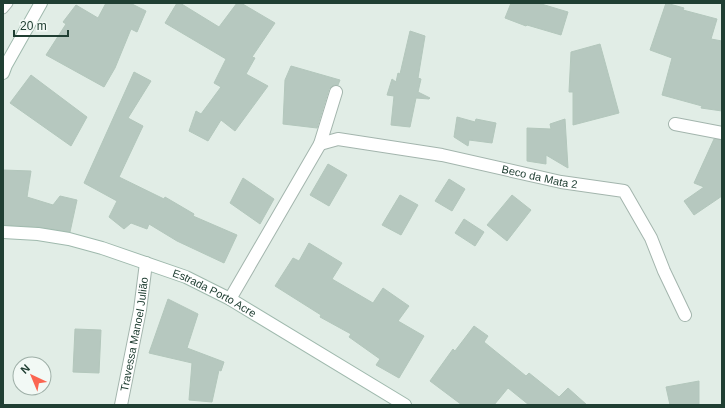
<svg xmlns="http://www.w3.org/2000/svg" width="725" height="408" font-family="Arial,sans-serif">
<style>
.building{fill:#b6c8bf;stroke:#b3c7bc}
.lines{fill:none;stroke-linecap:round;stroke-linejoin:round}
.lane-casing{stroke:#a3b5ad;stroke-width:11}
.street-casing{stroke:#a3b5ad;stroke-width:14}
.secondary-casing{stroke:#9fb9ad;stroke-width:14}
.lane{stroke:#fff;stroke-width:9}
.street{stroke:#fff;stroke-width:12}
.secondary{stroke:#fff;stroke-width:12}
.labels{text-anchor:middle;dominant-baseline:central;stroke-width:3;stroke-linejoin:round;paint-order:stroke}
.street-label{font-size:11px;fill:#203f33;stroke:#f2f9f5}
</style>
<rect width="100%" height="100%" fill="#e1ede6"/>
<path class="building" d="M106 3H130L146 11 137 32 131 29 115 68 104 87 46 55 66 24 63 22 76 5 98 18Z
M177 3H180L219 27 237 3H241L275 23 252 57 255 58 246 74 268 86 235 131 221 120 208 141 189 131 196 111 201 114 221 87 214 83 226 59 165 23Z
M511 3H538L568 12 561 35 527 25 526 26 505 18Z
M666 3 684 8 683 10 717 19 711 39 722 41V111L701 108 702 106 662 95 672 58 650 50Z
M410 31 425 36 418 78 421 79 418 92 430 98 429 99 416 98 410 127 391 125 394 96 387 95 392 79 396 82 398 73 400 74Z
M600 44 619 113 573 125V92H569L571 52Z
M291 66 340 80 338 85H334L329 89 317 128 283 124 285 80Z
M134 72 151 81 128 118 143 126 119 177 164 199 165 197 194 214 193 216 237 235 224 263 177 241 149 224 147 229 131 223 124 229 109 217 117 201 84 183Z
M31 75 87 117 71 146 10 103Z
M457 117 475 122 476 119 496 123 492 143 469 140 468 146 454 137Z
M565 119 568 168 546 155V164L527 161V128L551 129 550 124Z
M714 139 722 140V196L694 215 684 201 704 187 694 183Z
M328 164 347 175 329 206 310 195Z
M3 170 31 171 27 197 53 205 60 196 77 200 70 232 38 227 3 225Z
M243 178 274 199 260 224 230 203Z
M449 179 465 189 452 211 435 201Z
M400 195 418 205 401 235 382 225Z
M512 195 531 210 507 241 487 225Z
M464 219 484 232 475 246 455 233Z
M309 243 342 263 332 279 373 303 383 288 409 306 398 321 424 336 399 378 376 365 380 359 349 337 351 334 320 317 321 315 275 286 293 258 299 261Z
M168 299 198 314 187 348 224 362 221 371 219 370 212 402 189 400 192 363 149 353Z
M474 326 488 336 484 342 526 376 529 373 559 397 568 388 587 405H529L508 388 494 405H462L430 381 453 349 455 351Z
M75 329 101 330 99 373 73 372Z
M699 381V405H670L666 387Z"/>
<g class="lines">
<g class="lane-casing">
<path id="lane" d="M3 9 8 3"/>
</g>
<g class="street-casing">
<g id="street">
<path d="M675 124 722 133"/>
<path id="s1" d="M320 144 338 139 442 155 561 182 624 191 651 238 664 271 685 315"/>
<path d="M230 299 320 144 336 92"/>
<path id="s2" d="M121 405 140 310 146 263"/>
</g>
</g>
<g class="secondary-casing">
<g id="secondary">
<path d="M3 73 6 65 41 3"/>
<path id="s3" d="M3 232 38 234 69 239 102 248 186 277 230 299 405 405"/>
</g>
</g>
<use href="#lane" class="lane"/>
<use href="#street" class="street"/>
<use href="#secondary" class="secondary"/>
</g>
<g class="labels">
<g class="street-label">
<text stroke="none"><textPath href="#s1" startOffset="224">Beco da Mata 2</textPath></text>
<text stroke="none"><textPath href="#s3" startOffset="222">Estrada Porto Acre</textPath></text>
<text stroke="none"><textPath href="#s2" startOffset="72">Travessa Manoel Julião</textPath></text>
</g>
</g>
<rect width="725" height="408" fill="none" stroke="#203f33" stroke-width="8"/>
<g transform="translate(32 376) rotate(316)"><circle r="19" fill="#f2f9f5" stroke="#9eafa7"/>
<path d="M0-3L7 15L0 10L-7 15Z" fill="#fb6551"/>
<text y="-6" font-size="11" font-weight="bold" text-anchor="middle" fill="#203f33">N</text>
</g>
<path d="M14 30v6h54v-6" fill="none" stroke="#203f33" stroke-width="2"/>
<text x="20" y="30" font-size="12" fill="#203f33" stroke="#f2f9f5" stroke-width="3" paint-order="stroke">20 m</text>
</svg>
